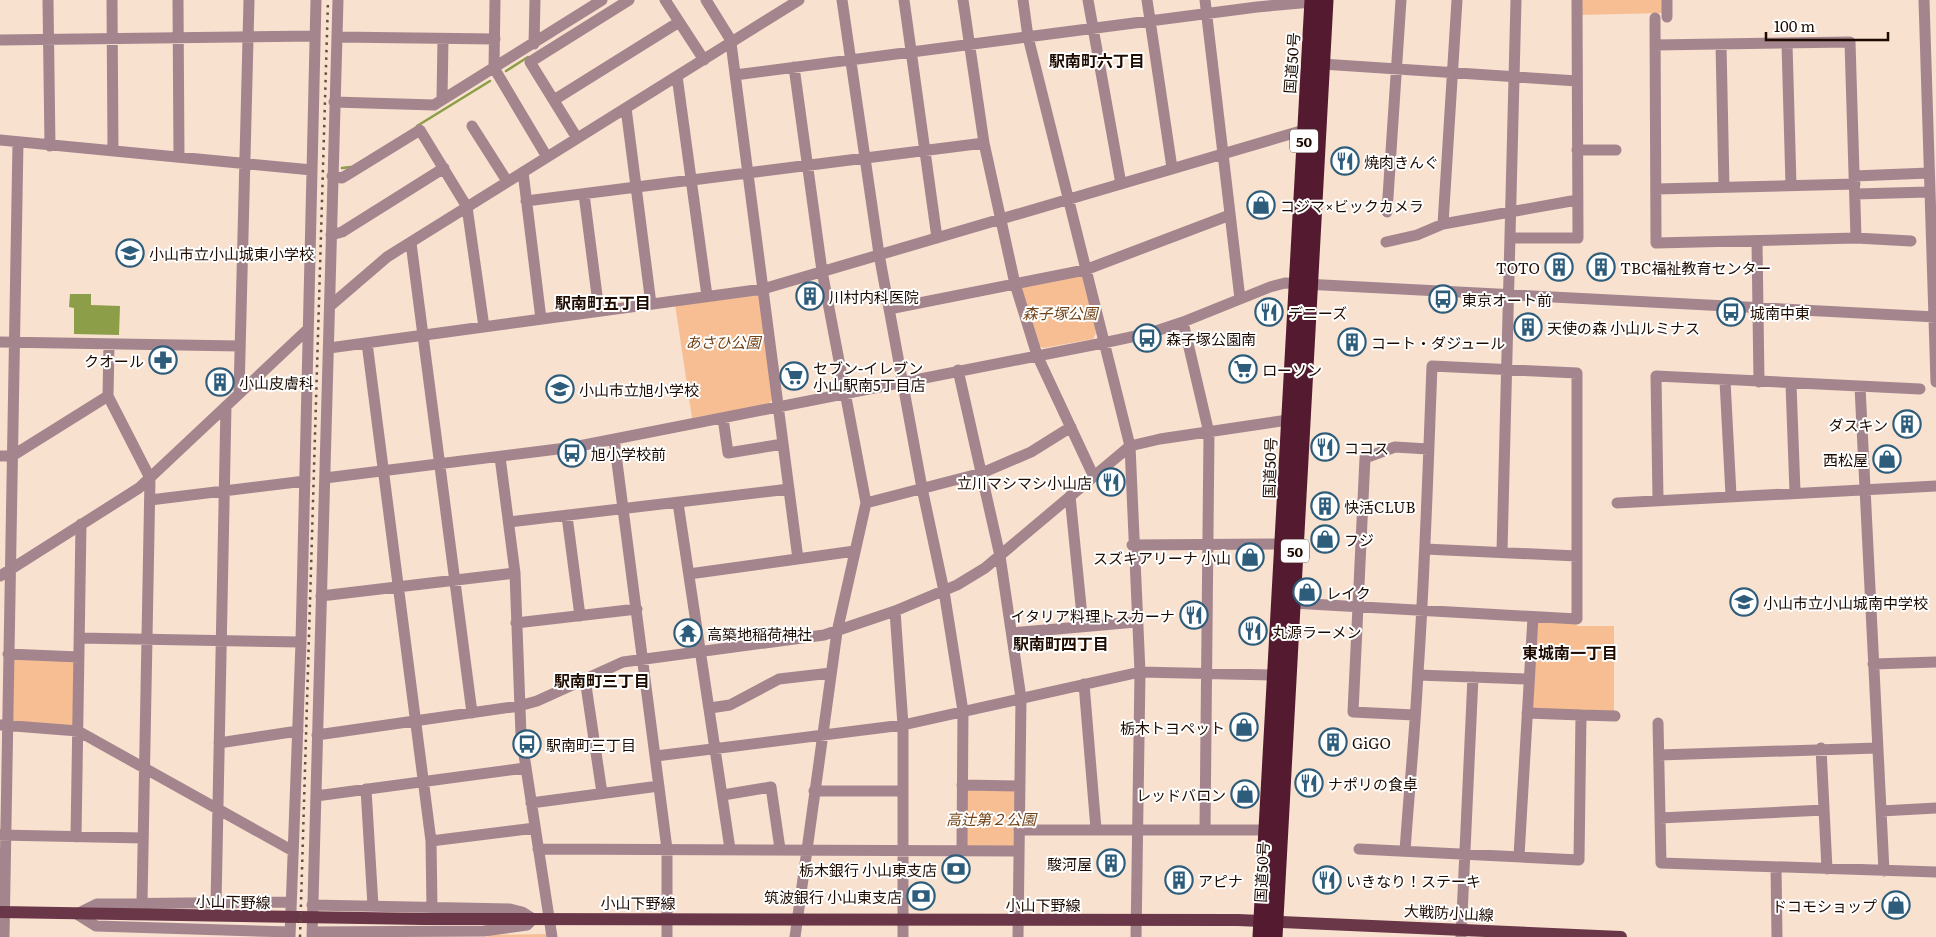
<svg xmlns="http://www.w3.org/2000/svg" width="1936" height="937" font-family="Literata,'Noto Sans JP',serif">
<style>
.green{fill:#f6be92}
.water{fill:#8c9e48}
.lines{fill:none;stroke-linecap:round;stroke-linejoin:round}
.stream{stroke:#8c9e48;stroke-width:2.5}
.minor{stroke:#a4858e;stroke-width:11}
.major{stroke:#693748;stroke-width:12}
.highway{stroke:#531a30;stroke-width:15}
.rail{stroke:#634e41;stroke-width:2.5;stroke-dasharray:2.5 5;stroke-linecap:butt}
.labels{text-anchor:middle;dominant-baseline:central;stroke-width:4;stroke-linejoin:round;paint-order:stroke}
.shield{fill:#fff;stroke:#62544c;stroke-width:1}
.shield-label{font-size:14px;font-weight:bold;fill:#1e0b00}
.street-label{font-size:15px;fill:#1e0b00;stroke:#fff}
.poi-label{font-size:15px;fill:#1e0b00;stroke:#fff;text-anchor:start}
.park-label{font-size:15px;font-style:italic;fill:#724317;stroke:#fff}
.neighbourhood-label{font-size:16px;font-weight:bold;fill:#1e0b00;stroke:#fff}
</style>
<rect width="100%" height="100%" fill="#f8e1cf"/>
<path class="green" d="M1580 0H1662V13L1580 15Z
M1083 276 1096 333 1093 339 1043 348 1038 345 1021 290 1022 286Z
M755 293 760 297 773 399 768 404 692 418 675 304Z
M1536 621 1575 622 1577 626H1614V713L1532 710Z
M10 654 76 657 75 729 9 723Z
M964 786 1018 787 1017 849 964 848Z
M546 934V937H488V935Z"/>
<path class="water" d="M70 294H91V305L120 306 119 335 74 334V308L69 307Z"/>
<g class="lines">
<path class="stream" d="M506 71 528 57
M417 126 490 81
M342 168 351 167"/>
<path class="minor" d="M48 0 50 146
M112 0 113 151
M178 0 179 157
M495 0 494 68 547 157
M665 0 704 60
M706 0 732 42
M842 0 879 254 922 488 944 591 963 711 962 849
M904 0 937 238
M963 0 984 143 1015 284 1037 355 1093 475
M1023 0 1028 37 1130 446 1140 672 1136 937
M1088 0 1121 184
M1147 0 1172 168
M1205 0 1240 299
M1667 0V17
M1924 0 1936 382
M1655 18 1656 243 1856 238 1911 241
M337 37 495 39
M0 40 315 36
M731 43 798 559
M534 44 535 0
M1721 44 1724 187
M1787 44 1791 185
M1655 45 1850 42 1856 238
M1322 64 1577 81
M794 67 822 271 866 503 837 632 795 937
M735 75 1257 7 1312 2
M677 76 707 296
M442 100 602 0
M554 100 679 22
M334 102 434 105 442 100 443 39
M626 108 651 304
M472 126 507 181
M577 138 530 62 629 0
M0 140 312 170
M1577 150H1616
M523 172 541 319
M332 176 342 178 420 130 467 207 484 327
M1854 176 1929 173
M1656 189 1855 184
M584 194 599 311
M1855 194 1929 192
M526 201 984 143
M1387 212 1401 0
M1443 224 1457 0
M331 235 342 232 444 168
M1511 238H1578L1577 0
M1757 241 1759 382
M1386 242 1417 235 1443 224 1577 200
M411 243 472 713
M330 306 387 257 799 0
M889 309 1085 270 1230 215
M1183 322 1209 433 1205 829
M0 342 240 346
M367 343 431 841 432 907
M109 344 108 396 150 478 142 903
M329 348 763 289 1304 130
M958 370 1000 556 1021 698 1018 937
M1725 381 1731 495
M1791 384 1795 492
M1860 387 1884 871
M239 393 249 0
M723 418 728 453 783 444
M614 439 667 849V937
M0 456H12L108 396
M500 457 515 573 521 735 552 937
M325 478 574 447 1103 343 1150 333 1183 322 1270 287 1285 283 1936 317
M1070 496 1083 626
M1658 499 1656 376 1920 389
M150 500 305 481
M678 503 730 849
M866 503 982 473 1031 452 1071 427
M1617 503 1936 486
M567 516 580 616
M509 522 789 489
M1132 545 1283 544
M1425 549 1577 556
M1502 551 1516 0
M689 574 855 551
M0 576 139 488 307 330
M321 596 515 573
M1292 603 1577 619V373L1432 366C1428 468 1425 571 1418 673 1415 733 1409 792 1405 851
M895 611 903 725V937
M516 623 637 609
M1012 633 1136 622
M79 638 301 642
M8 654 79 657
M1873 664 1936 662
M1418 675 1529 679
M585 679 602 793
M1084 684 1096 829
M710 708 730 705 779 679 831 673
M1414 715 1353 712 1365 458 1395 447 1428 449
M1581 715 1615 716
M1658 723 1661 863 1936 872
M1 725 78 731 293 851
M317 735 519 706 537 701 623 662 824 635 895 611 957 585 985 568 1130 446 1160 439 1288 420
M219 743 298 731
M1821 748 1827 869
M1659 755 1877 748
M656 756 903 725 1140 672 1275 675
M962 785 1019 786
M366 789 373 906
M814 791H903
M723 795 771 787 780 849
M316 796 525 768
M531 803 659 786
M1881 811 1936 808
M1660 818 1824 810
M1019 830H1265
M0 835 143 838
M76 837 81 524
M431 841 535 828
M538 849 1019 851
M1359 849 1579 860 1581 715 1527 713
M1519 856 1533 617
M1776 867 1777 937
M216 904 226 406
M77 914 96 926 290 932
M77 914 97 904 290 902
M312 932 484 931 527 925 533 919 522 912 510 909 312 905
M4 937 18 142
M290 937 301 642 316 0
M312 937 338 0
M1461 937 1473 677"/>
<path class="major" d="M0 912 423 919 1238 920 1621 937"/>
<path class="highway" d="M1260 937 1312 0
M1275 937 1326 0"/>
<path class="rail" d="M300 937 328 0"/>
</g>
<defs>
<g id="restaurant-ring" transform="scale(1.4375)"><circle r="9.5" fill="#fff" stroke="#2e5d7c" stroke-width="1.5"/><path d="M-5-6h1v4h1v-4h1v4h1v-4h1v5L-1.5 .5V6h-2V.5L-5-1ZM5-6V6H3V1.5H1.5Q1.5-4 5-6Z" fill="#2e5d7c"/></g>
<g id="shop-ring" transform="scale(1.4375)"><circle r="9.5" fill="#fff" stroke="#2e5d7c" stroke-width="1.5"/><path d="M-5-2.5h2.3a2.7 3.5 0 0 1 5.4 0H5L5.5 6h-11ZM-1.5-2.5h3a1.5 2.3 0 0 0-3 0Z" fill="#2e5d7c"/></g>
<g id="school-ring" transform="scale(1.4375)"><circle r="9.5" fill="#fff" stroke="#2e5d7c" stroke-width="1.5"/><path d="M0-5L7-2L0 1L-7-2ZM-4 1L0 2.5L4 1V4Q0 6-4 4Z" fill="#2e5d7c"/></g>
<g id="building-ring" transform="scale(1.4375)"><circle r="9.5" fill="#fff" stroke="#2e5d7c" stroke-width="1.5"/><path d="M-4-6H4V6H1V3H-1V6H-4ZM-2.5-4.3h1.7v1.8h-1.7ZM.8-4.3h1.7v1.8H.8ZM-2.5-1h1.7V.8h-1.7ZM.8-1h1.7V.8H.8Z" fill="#2e5d7c"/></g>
<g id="bus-ring" transform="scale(1.4375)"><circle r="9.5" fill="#fff" stroke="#2e5d7c" stroke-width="1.5"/><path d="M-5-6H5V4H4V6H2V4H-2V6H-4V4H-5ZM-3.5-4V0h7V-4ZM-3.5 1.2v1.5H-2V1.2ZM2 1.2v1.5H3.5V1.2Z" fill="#2e5d7c"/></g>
<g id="pharmacy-ring" transform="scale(1.4375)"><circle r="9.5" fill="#fff" stroke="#2e5d7c" stroke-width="1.5"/><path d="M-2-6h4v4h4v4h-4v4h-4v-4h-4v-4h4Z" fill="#2e5d7c"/></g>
<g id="supermarket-ring" transform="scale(1.4375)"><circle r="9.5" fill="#fff" stroke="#2e5d7c" stroke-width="1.5"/><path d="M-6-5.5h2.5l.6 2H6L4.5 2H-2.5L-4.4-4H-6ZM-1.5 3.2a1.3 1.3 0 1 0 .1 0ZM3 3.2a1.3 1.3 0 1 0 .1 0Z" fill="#2e5d7c"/></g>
<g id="temple-ring" transform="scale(1.4375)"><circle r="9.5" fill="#fff" stroke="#2e5d7c" stroke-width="1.5"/><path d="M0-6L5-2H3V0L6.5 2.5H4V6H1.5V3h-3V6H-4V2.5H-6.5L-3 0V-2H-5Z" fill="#2e5d7c"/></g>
<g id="bank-ring" transform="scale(1.4375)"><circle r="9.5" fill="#fff" stroke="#2e5d7c" stroke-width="1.5"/><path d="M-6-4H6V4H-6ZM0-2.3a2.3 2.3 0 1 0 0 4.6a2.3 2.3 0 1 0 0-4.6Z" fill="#2e5d7c"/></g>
</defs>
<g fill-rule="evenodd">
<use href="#restaurant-ring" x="1345" y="161"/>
<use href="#shop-ring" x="1261" y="205"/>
<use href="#school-ring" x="130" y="253"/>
<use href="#building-ring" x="1559" y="267"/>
<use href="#building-ring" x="1601" y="267"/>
<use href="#building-ring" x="810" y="296"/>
<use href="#bus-ring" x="1443" y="299"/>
<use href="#restaurant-ring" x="1269" y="312"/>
<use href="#bus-ring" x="1731" y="312"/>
<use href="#building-ring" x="1528" y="327"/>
<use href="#bus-ring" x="1147" y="338"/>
<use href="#building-ring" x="1352" y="342"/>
<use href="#pharmacy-ring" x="163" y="360"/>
<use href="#supermarket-ring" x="1243" y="369"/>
<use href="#supermarket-ring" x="794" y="376"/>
<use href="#building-ring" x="220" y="382"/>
<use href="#school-ring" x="560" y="389"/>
<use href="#building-ring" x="1907" y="424"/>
<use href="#restaurant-ring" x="1325" y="447"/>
<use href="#bus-ring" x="572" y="453"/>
<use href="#shop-ring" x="1887" y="459"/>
<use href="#restaurant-ring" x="1111" y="482"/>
<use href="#building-ring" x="1325" y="506"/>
<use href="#shop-ring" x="1325" y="539"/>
<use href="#shop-ring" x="1250" y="557"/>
<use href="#shop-ring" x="1307" y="592"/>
<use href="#school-ring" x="1744" y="602"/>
<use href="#restaurant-ring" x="1194" y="615"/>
<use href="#restaurant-ring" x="1253" y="631"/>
<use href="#temple-ring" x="688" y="633"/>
<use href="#shop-ring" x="1244" y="727"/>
<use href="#building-ring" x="1333" y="742"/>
<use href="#bus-ring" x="527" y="744"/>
<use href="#restaurant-ring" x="1309" y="783"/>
<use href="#shop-ring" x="1245" y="794"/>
<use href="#building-ring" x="1111" y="863"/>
<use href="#bank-ring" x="956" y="869"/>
<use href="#building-ring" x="1179" y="880"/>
<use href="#restaurant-ring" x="1327" y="880"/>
<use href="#bank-ring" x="921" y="896"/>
<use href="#shop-ring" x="1896" y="905"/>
</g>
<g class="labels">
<g class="shield">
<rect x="1290" y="129.5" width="28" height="23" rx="4"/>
<rect x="1281" y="539.5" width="28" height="23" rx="4"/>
</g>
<g class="shield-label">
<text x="1304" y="141">50</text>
<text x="1295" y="551">50</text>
</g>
<g class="street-label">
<text transform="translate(1291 63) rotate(-86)">国道50号</text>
<text transform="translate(1269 468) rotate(-88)">国道50号</text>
<text transform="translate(1261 872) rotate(-87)">国道50号</text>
<text transform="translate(233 901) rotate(1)">小山下野線</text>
<text x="638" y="902">小山下野線</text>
<text x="1043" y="904">小山下野線</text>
<text transform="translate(1449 912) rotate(3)">大戦防小山線</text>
</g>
<g class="poi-label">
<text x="1364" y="161">焼肉きんぐ</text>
<text x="1280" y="205">コジマ×ビックカメラ</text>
<text x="149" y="253">小山市立小山城東小学校</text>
<text x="1540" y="267" text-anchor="end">TOTO</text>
<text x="1620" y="267">TBC福祉教育センター</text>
<text x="829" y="296">川村内科医院</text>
<text x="1462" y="299">東京オート前</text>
<text x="1288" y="312">デニーズ</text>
<text x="1750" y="312">城南中東</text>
<text x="1547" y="327">天使の森 小山ルミナス</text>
<text x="1166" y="338">森子塚公園南</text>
<text x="1371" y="342">コート・ダジュール</text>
<text x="144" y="360" text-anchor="end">クオール</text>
<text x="813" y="367">セブン-イレブン<tspan x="813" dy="17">小山駅南5丁目店</tspan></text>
<text x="1262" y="369">ローソン</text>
<text x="239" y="382">小山皮膚科</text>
<text x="579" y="389">小山市立旭小学校</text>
<text x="1888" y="424" text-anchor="end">ダスキン</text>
<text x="1344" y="447">ココス</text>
<text x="591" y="453">旭小学校前</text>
<text x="1868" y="459" text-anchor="end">西松屋</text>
<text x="1092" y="482" text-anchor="end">立川マシマシ小山店</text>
<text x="1344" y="506">快活CLUB</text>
<text x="1344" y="539">フジ</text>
<text x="1231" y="557" text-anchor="end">スズキアリーナ 小山</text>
<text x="1326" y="592">レイク</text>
<text x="1763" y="602">小山市立小山城南中学校</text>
<text x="1175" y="615" text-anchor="end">イタリア料理トスカーナ</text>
<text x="1272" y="631">丸源ラーメン</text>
<text x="707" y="633">高築地稲荷神社</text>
<text x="1225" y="727" text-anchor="end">栃木トヨペット</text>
<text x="1352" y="742">GiGO</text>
<text x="546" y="744">駅南町三丁目</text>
<text x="1328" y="783">ナポリの食卓</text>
<text x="1226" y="794" text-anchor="end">レッドバロン</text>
<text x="1092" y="863" text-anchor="end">駿河屋</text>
<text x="937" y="869" text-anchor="end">栃木銀行 小山東支店</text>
<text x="1198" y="880">アピナ</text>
<text x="1346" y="880">いきなり！ステーキ</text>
<text x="902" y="896" text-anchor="end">筑波銀行 小山東支店</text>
<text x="1877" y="905" text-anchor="end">ドコモショップ</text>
</g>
<g class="park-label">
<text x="1060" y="312">森子塚公園</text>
<text x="723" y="341">あさひ公園</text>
<text x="991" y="818">高辻第２公園</text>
</g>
<g class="neighbourhood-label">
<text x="1097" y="60">駅南町六丁目</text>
<text x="603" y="302">駅南町五丁目</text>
<text x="1061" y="643">駅南町四丁目</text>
<text x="1570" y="652">東城南一丁目</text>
<text x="602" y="680">駅南町三丁目</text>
</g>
</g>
<path d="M1766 32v8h122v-8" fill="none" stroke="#1e0b00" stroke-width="2.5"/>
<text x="1774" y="32" font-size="15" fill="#1e0b00" stroke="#ffffff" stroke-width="4" paint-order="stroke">100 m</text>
</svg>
